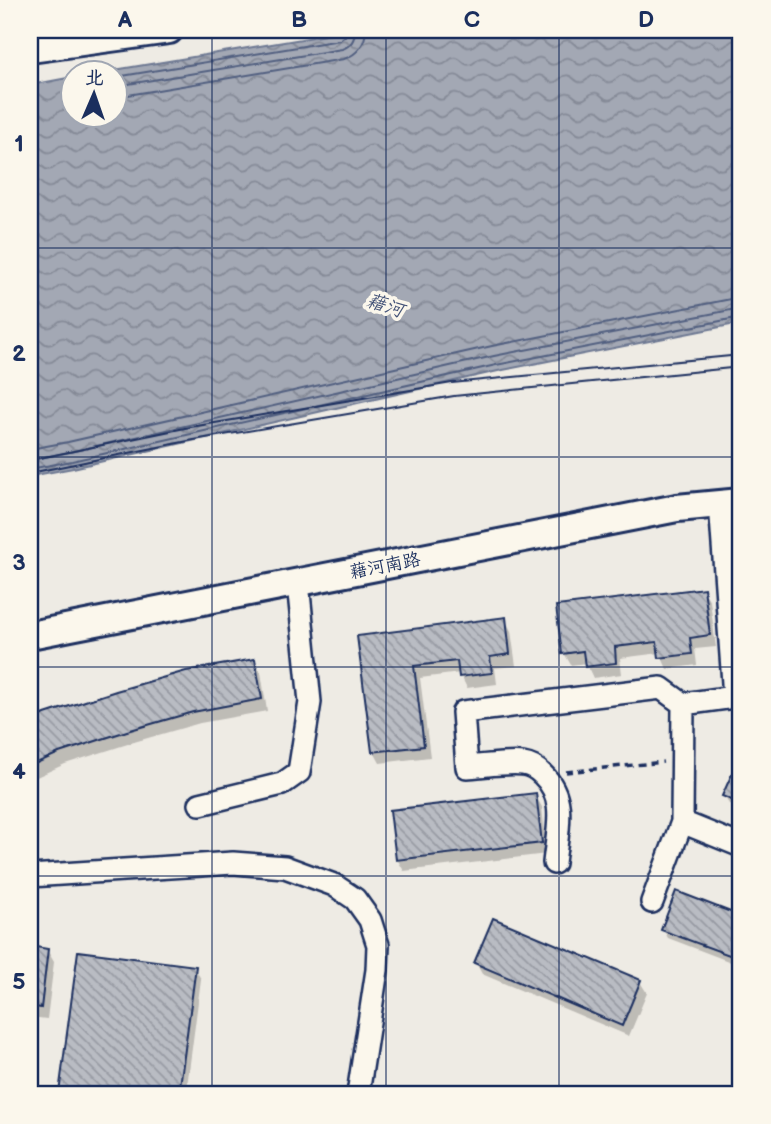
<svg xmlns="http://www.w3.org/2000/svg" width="771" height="1124" font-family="'Balsamiq Sans','LXGW WenKai TC',sans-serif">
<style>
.water{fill:url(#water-waves);stroke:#6d7892;stroke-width:2}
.shadow{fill:#0003}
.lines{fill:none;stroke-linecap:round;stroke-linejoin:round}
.shore{stroke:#515f80;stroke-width:2}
.building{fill:url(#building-back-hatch);stroke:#1b2f5e;stroke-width:2}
.minor-casing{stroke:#1b2f5e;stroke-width:26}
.major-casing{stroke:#1b2f5e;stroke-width:32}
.path{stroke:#1b2f5e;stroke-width:3.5;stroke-dasharray:7 5;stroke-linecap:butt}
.minor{stroke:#fbf7ec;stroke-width:21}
.major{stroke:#fbf7ec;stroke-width:26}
.tram{stroke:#1b2f5e;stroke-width:2}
.grid{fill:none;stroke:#1b2f5e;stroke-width:2;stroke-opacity:0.55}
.labels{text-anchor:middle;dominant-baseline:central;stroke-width:7;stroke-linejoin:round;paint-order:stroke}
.street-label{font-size:18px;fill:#1b2f5e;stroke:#fbf7ec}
.water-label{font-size:19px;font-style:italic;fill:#445378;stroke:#fbf7ec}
.neatline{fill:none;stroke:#1b2f5e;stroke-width:2.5}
.grid-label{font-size:23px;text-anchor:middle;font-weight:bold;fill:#1b2f5e}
</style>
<defs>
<pattern id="water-waves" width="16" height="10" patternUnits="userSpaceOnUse" patternTransform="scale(1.75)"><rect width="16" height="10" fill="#a3a8b4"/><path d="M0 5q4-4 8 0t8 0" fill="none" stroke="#848996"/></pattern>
<pattern id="building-back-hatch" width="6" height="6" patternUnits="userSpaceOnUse" patternTransform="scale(1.75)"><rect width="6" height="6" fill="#b9bcc3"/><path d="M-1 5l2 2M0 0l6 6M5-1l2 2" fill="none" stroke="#9699a2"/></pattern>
</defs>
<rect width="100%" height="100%" fill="#eeebe4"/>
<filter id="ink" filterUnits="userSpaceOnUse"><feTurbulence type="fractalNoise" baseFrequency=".0143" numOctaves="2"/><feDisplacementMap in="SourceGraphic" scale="14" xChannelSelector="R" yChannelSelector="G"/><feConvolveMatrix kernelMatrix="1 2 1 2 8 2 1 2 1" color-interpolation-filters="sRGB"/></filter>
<g filter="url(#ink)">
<path class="water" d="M356 30H741V323L498 371 73 468 30 476V85L73 77 74 116H116V74L96 73Z"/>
<path class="shadow" d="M703 590 710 601 716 647 695 649 697 665 667 669 660 653 620 658 622 674 593 678 586 663 571 665 564 653Z
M505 619 511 631 516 666 495 668 497 684 467 688 461 676 460 673 420 678 430 757 380 763 374 752 359 637Z
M254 661 261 672 267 711 200 723 134 742 65 764 30 780V723L46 716Z
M737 767 741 769V809L729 804 724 796Z
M535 795 542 807 547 854 404 871 397 859Z
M677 893 741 917V951L736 964 668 938 663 929Z
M30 948 47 950 54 962 47 1019 30 1017Z
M476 963 640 982 647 993 629 1036 482 974Z
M194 967 201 979 186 1094H62L61 1092Z"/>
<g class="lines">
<path class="shore" d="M116 77 340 40 345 36 346 30
M116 86 342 49C351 46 355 39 355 30
M116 97 344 59C358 54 365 45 366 30
M30 449 68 442 492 346 741 297
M30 460 70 452 494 356 741 308
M30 469 72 461 496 365 741 317"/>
</g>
<path class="building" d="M704 588 710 635 690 638 692 654 659 658 657 642 615 647 616 663 585 667 583 651 562 654 556 606Z
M506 617 510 654 490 657 492 673 459 677 457 661 414 666 424 746 372 752 357 636Z
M255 659 262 699 193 712 127 731 59 753 30 766V721L45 714 116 691 186 671Z
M736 765 741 767V804L722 796Z
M536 793 542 843 396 860 390 810Z
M676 891 741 916V931L732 956 661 930Z
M493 918 641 980 622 1026 474 963Z
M30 946 48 949 41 1008 30 1006Z
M78 951 196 966 179 1094H73L59 1093Z"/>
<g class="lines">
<g class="minor-casing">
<path id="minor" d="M200 804 282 784 299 772 310 702 298 583
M682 822 741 846
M554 863C557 832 568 798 542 774 537 769 530 765 523 764 509 762 483 766 467 767L463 712 661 688 683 704
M30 876 233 863 285 867 334 885 355 899 370 920 378 945 377 970 358 1094
M652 902 682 822 683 704 734 697 720 503"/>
</g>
<g class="major-casing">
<path id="major" d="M30 49 169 30
M30 635 677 508 741 502"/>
</g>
<path class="path" d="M566 772 663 762"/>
<use href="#minor" class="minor"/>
<use href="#major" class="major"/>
<path class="tram" d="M30 460 185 428 452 383 741 355
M30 473 188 441 454 396 741 367"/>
</g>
</g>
<path class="grid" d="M212 30V1094M386 30V1094M559 30V1094M30 248H741M30 457H741M30 667H741M30 876H741"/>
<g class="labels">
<g class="street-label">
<text transform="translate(385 566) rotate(-11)">藉河南路</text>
</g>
<g class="water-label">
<text transform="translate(385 306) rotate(18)">藉河</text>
</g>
</g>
<rect width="771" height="1124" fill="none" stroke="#fbf7ec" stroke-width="77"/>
<g transform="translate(94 94) rotate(2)"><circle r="33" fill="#fbf7ec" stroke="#a1a7b3" stroke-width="2"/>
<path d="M0-5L12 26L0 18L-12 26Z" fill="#1b2f5e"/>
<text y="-10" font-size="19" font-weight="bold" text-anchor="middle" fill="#1b2f5e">北</text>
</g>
<rect x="38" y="38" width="694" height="1048" class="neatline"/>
<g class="grid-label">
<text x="125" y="27">A</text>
<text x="299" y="27">B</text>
<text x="472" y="27">C</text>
<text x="646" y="27">D</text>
<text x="19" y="151">1</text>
<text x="19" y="361">2</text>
<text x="19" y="570">3</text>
<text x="19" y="779">4</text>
<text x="19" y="989">5</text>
</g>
</svg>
